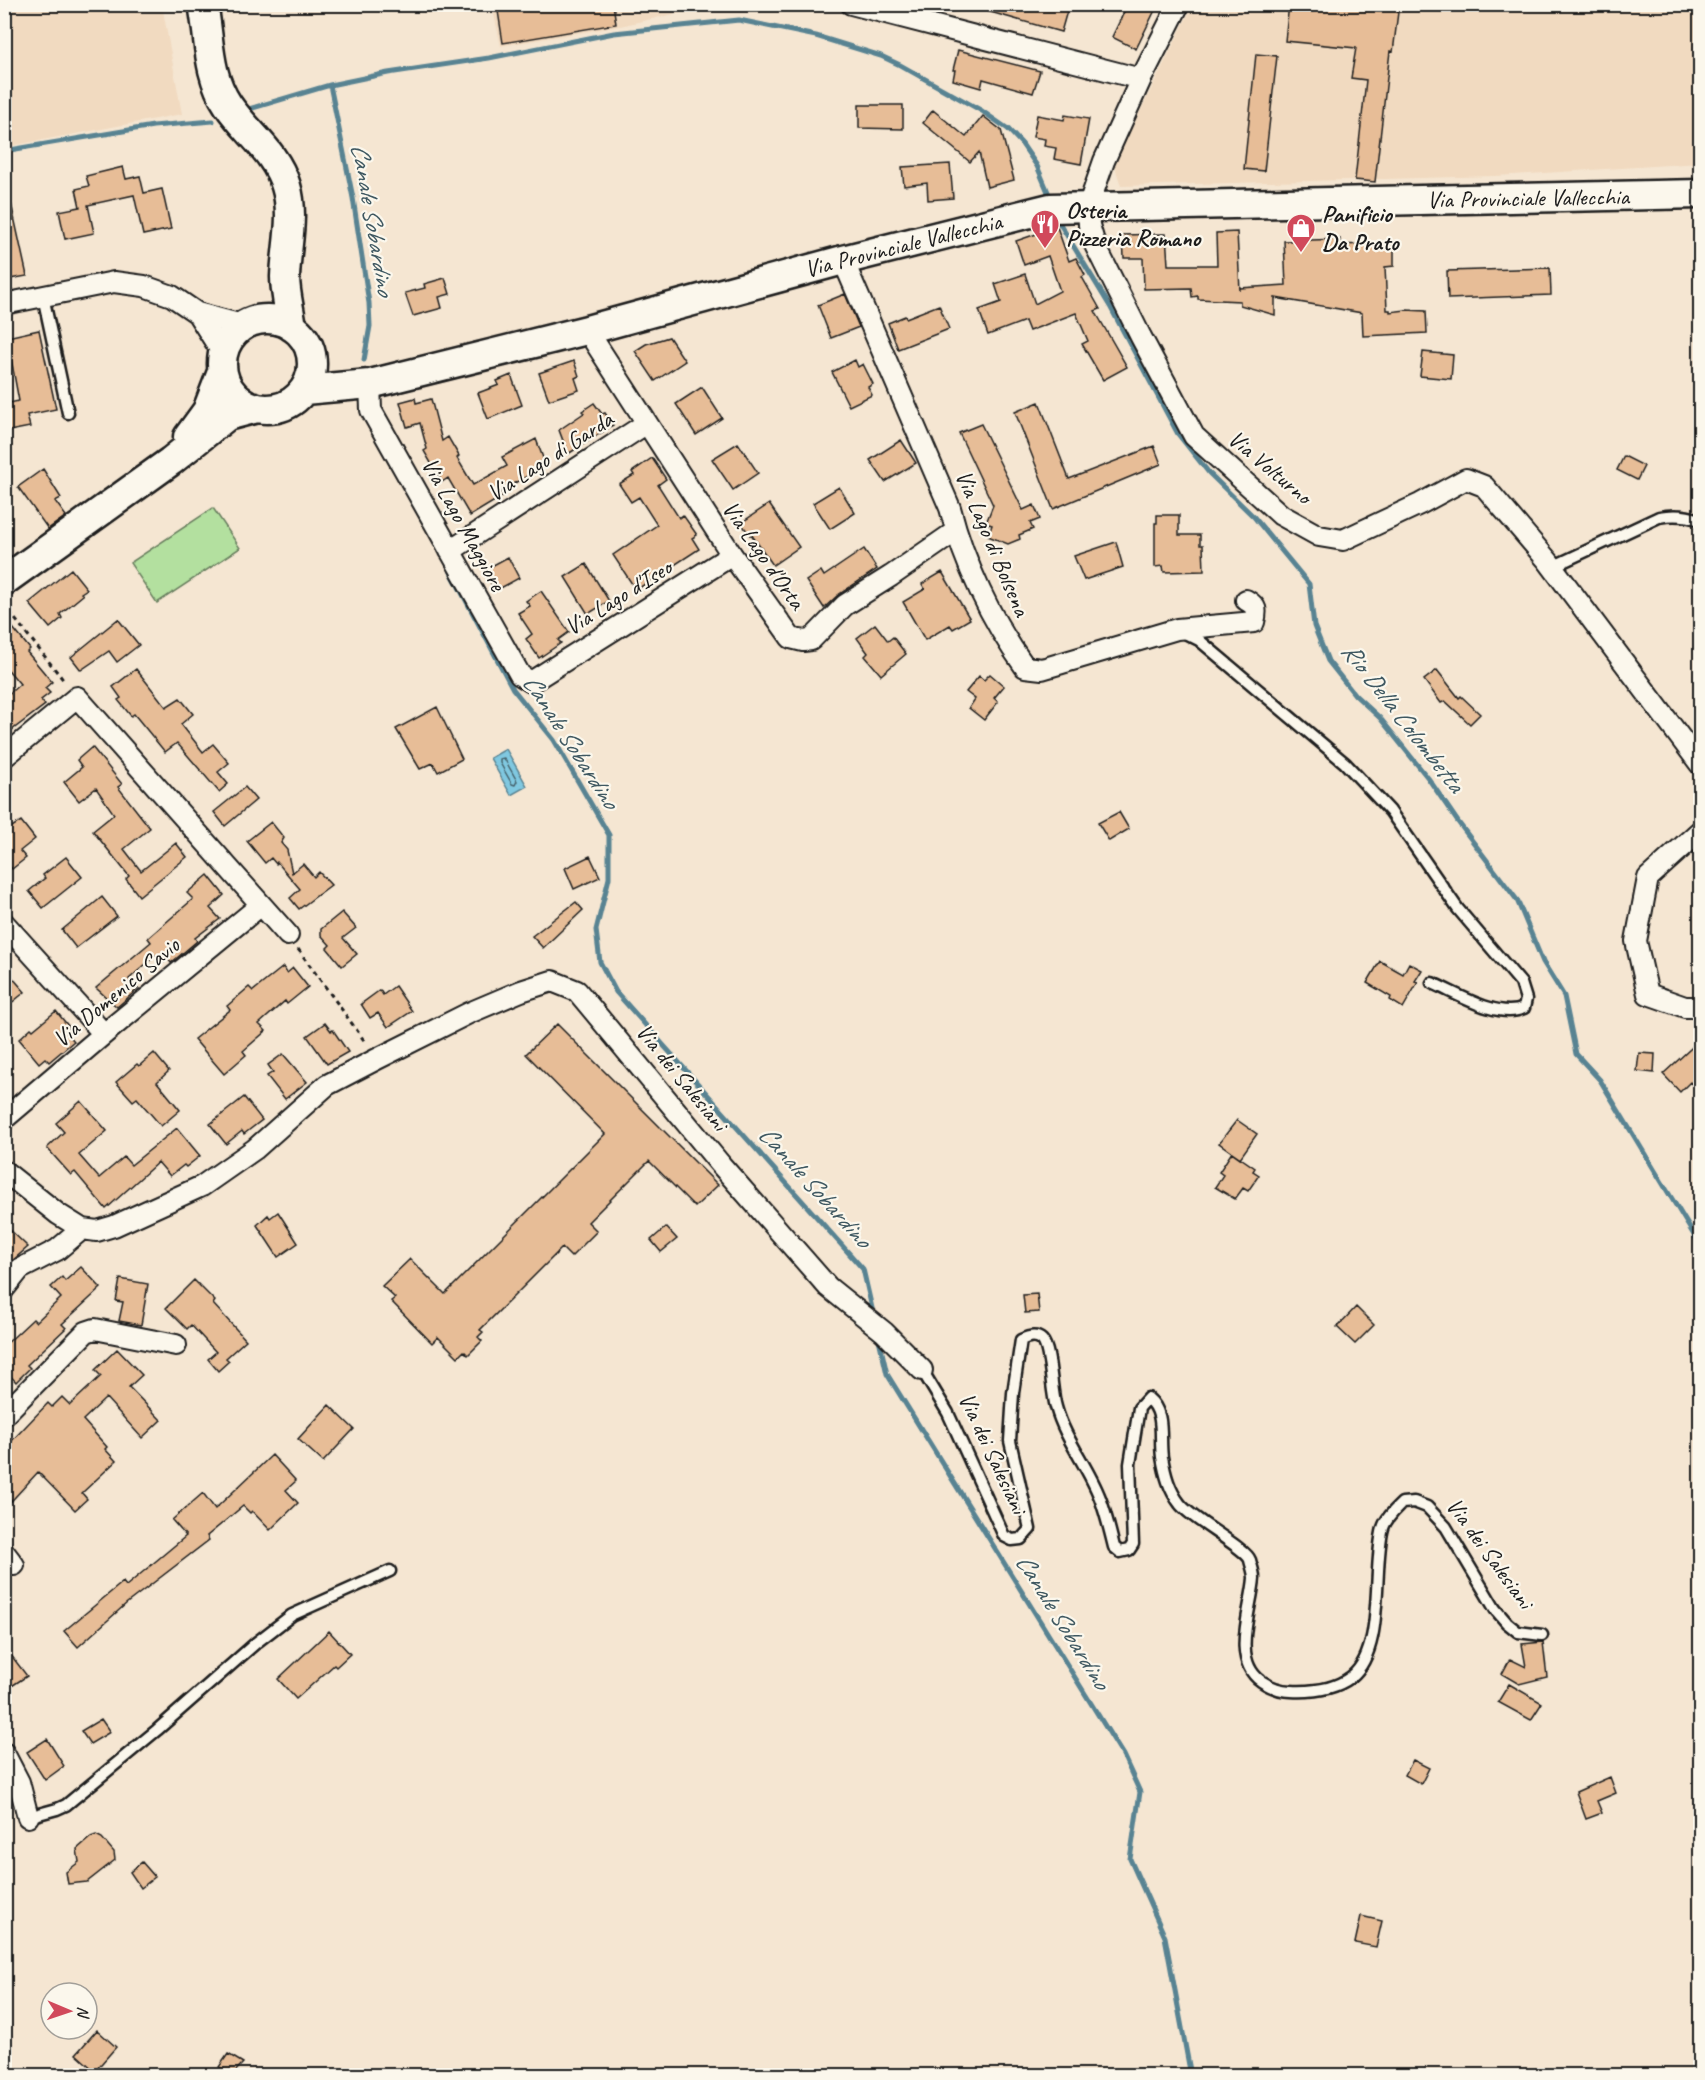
<svg xmlns="http://www.w3.org/2000/svg" width="1705" height="2080" font-family="Caveat,sans-serif">
<style>
.built{fill:#f1dac0}
.green{fill:#b3e09f;stroke:#687e5e;stroke-width:1.5}
.water{fill:#80c8e0;stroke:#588392;stroke-width:1.5}
.lines{fill:none;stroke-linecap:round;stroke-linejoin:round}
.shore{stroke:#44616a;stroke-width:1.5}
.stream{stroke:#588392;stroke-width:5}
.building{fill:#e7bd97;stroke:#1c1c1c;stroke-width:1.5}
.lane-casing{stroke:#1c1c1c;stroke-width:15}
.street-casing{stroke:#1c1c1c;stroke-width:24}
.secondary-casing{stroke:#1c1c1c;stroke-width:33}
.path{stroke:#1c1c1c;stroke-width:3;stroke-dasharray:4.5 4.5;stroke-linecap:butt}
.lane{stroke:#fbf7ec;stroke-width:10}
.street{stroke:#fbf7ec;stroke-width:20}
.secondary{stroke:#fbf7ec;stroke-width:28}
.labels{text-anchor:middle;dominant-baseline:central;stroke-width:4.5;stroke-linejoin:round;paint-order:stroke}
.street-label{font-size:24px;fill:#1c1c1c;stroke:#fbf7ec}
.poi-label{font-size:24px;font-weight:bold;fill:#1c1c1c;stroke:#fbf7ec;text-anchor:start}
.water-label{font-size:26px;font-style:italic;fill:#3f5861;stroke:#fbf7ec}
</style>
<rect width="100%" height="100%" fill="#f5e6d2"/>
<filter id="ink" filterUnits="userSpaceOnUse"><feTurbulence type="fractalNoise" baseFrequency=".0167" numOctaves="2"/><feDisplacementMap in="SourceGraphic" scale="12" xChannelSelector="R" yChannelSelector="G"/><feConvolveMatrix kernelMatrix="1 2 1 2 8 2 1 2 1" color-interpolation-filters="sRGB"/></filter>
<g filter="url(#ink)">
<path class="built" d="M5 4 162 5 182 114 5 147Z
M713 4 714 10 688 11 620 26 501 46 492 5Z
M1193 5H1700V163L1496 176 1121 186 1114 164Z"/>
<path class="green" d="M213 508 240 548 157 603 130 563Z"/>
<path class="water" d="M506 749 527 786 511 795 490 758Z"/>
<g class="lines">
<path class="shore" d="M504 758 517 781 515 785 512 784 500 763V759Z"/>
<path class="stream" d="M330 85 353 198 369 303 370 326 364 360
M249 109 330 85 388 73 489 58 614 33 739 20 816 36 881 56 900 65 982 111 1008 129 1022 144 1037 166 1048 192
M4 151 153 126 213 121
M1060 224 1111 308 1178 434 1209 473 1254 517 1309 584 1314 626 1328 661 1355 695 1380 718 1428 778 1458 822 1517 900 1543 962 1564 996 1576 1054 1600 1080 1700 1245
M451 572 513 689 554 740 609 835V878L596 930 600 962 616 992 863 1269 874 1317
M878 1335 887 1374 1123 1755 1140 1792 1130 1859 1165 1937 1191 2076"/>
</g>
<path class="building" d="M518 4H613L616 24 503 43 498 11 519 8Z
M983 4H1069L1061 32 983 10Z
M1128 4H1158L1136 49 1112 37Z
M1289 4H1399L1393 52 1390 51 1375 182 1355 180 1366 80 1351 78 1356 48 1285 41Z
M958 50 1040 71 1033 93 983 79 981 88 953 80 955 70H953Z
M1256 54 1277 56 1264 171 1244 169Z
M859 105H903V129L859 128Z
M933 110 966 137 983 116 1001 130 1014 180 987 187 979 152 970 162 923 123Z
M1037 115 1064 120 1065 115 1089 119 1081 164 1054 159 1056 148 1044 146 1045 139 1033 137Z
M950 164 953 198 928 200 927 183 904 186 902 167Z
M123 167 126 179 140 176 144 193 162 189 171 229 143 235 134 195 88 205 94 233 65 239 59 211 80 207 76 189 89 186 86 176Z
M11 203 27 276 4 280V204Z
M1057 227 1069 261 1076 258 1085 275 1082 277 1100 309 1095 311 1127 367 1103 380 1082 344 1088 341 1076 313 1029 331 1025 321 988 335 979 310 1001 302 995 284 1025 274 1035 304 1060 291 1048 256 1024 265 1016 241Z
M1237 232 1240 291V288L1286 285 1284 241 1340 239V245L1394 243V266L1385 267 1387 310H1390V312L1406 310 1426 311 1427 333 1363 336 1362 313 1275 298V315L1240 305V301L1198 299V296L1192 297 1191 288 1144 289 1143 258H1124L1123 235 1166 234 1168 265H1217L1216 233Z
M1550 268 1551 295 1448 299 1447 271Z
M445 278 450 294 439 297 442 308 413 316 405 293 425 288 424 284Z
M845 294 859 327 831 338 818 305Z
M939 305 949 329 898 349 888 323 905 316 906 318Z
M39 330 56 409 27 415 30 427 4 432V404L19 401 7 337Z
M669 337 685 361 655 381 635 351 646 344Z
M1423 352 1453 355 1451 379 1420 376Z
M855 360 858 367 863 364 873 384 868 387 872 395 849 406 832 372Z
M574 361 579 376 575 378 579 390 549 400 539 373Z
M511 375 522 405 488 419 478 393 499 385 497 381Z
M702 387 722 418 696 435 676 404Z
M415 398 416 403 431 399 442 441 448 437 459 456 457 458 473 485 507 466 502 457 536 439 546 466 500 491 503 496 470 516 448 478 442 482 424 451 427 449 420 423 407 427 400 402Z
M1039 402 1069 479 1154 446 1161 464 1053 509 1015 412Z
M594 403 602 414 605 413 613 425 568 454 559 430 584 413 582 411Z
M981 424 1023 510 1034 505 1040 519 1030 523 1033 529 1019 535 1020 539 1008 544 988 536 992 525 986 523 993 505 959 433Z
M901 440 916 463 885 482 870 460Z
M738 443 758 473 733 490 712 459Z
M1624 456 1644 466 1637 480 1617 470Z
M652 458 666 479 658 485 679 518 683 515 697 535 692 538 699 549 636 590 613 555 657 525 639 497 631 502 619 484 634 475 632 472Z
M43 469 61 498 55 501 66 516 48 529 18 487Z
M839 487 855 513 830 529 813 503Z
M769 504 799 547 773 565 751 534 750 535 741 523Z
M1157 515H1179V535H1200V545H1203L1204 571 1164 572 1163 566 1155 567V523H1157Z
M1116 542 1123 567 1084 580 1074 556Z
M864 549 877 569 838 595 824 608 806 581 821 571 824 576Z
M508 557 519 578 495 591 484 570Z
M586 564 609 601 588 614 565 577Z
M71 569 87 589 81 593 83 595 60 614 62 618 50 628 29 603Z
M942 572 970 619 953 629 950 625 925 640 903 602 925 589 922 584Z
M541 591 569 632 558 640 561 643 539 658 526 639 532 634 518 613 530 606 526 601Z
M4 617 30 649 27 652 52 682 45 688 50 693 41 700 45 705 4 736V698L20 684 4 665Z
M118 619 139 645 117 662 109 651 81 670 71 657Z
M875 624 888 641 893 637 906 654 881 675 865 656 868 653 857 638Z
M136 669 166 707 180 698 193 714 181 724 203 752 213 744 229 763 218 772 228 784 219 792 177 743 165 752 134 714 131 716 118 700 121 698 113 687Z
M1437 670 1459 698 1461 696 1480 714 1470 724 1445 701 1441 703 1424 680Z
M990 674 1004 686 994 698 998 702 984 720 969 708 975 699 966 692 979 676 984 680Z
M437 707 462 759 438 772 433 763 420 769 396 729Z
M92 747 122 784 118 787 150 828 124 849 141 871 176 843 187 857 139 896 126 879 129 876 93 831 114 814 96 788 79 801 64 782 82 767 77 760Z
M245 787 256 800 225 826 214 812Z
M1119 812 1129 829 1109 841 1098 823Z
M21 821 35 839 20 851 26 858 12 869 6 862 4 864V832Z
M271 822 284 838 281 843 287 850 292 873 303 864 314 877 319 872 331 885 299 909 290 898 300 889 277 862 276 864 271 858 265 863 247 841Z
M590 856 600 877 574 889 565 868Z
M66 857 82 877 43 908 29 891 45 878 43 875Z
M208 875 224 895 210 908 220 919 195 938 197 941 171 963 168 959 163 962 156 955 129 979 138 989 117 1007 96 988 151 942 148 938 193 899 187 893Z
M102 897 117 916 76 948 62 930Z
M576 902 583 910 543 948 532 936Z
M342 912 356 928 343 938 357 954 342 966 327 948 330 945 321 935V929Z
M1380 961 1403 974 1409 963 1422 970 1415 981 1418 982 1403 1008 1390 1000 1391 997 1367 983Z
M283 967 287 973 293 968 308 987 287 1004 285 1001 259 1024 266 1031 243 1051 246 1055 224 1074 194 1039 230 1010 227 1006 249 987 253 991Z
M4 968 25 992 4 1009Z
M395 986 412 1011 388 1027 378 1013 370 1018 361 1004 380 990 383 995Z
M56 1011 69 1027 65 1031 74 1041 49 1062 45 1058 39 1063 19 1039 31 1028 33 1030Z
M325 1023 331 1031 333 1030 348 1052 327 1064 307 1036Z
M557 1024 718 1185 695 1207 649 1161 588 1222 597 1231 571 1257 562 1248 480 1330 483 1332 478 1337 482 1341 468 1355 464 1351 458 1357 438 1337 432 1343 391 1301 395 1298 382 1286 410 1259 445 1294 605 1134 526 1054Z
M1701 1039V1094L1690 1082 1680 1092 1663 1074Z
M154 1053 169 1071 157 1082 180 1110 161 1126 137 1098 133 1101 116 1082 137 1064 139 1066Z
M1639 1053 1655 1054 1654 1073 1637 1071Z
M283 1054 307 1082 285 1099 267 1076 273 1072 268 1065Z
M244 1097 262 1120 244 1134 242 1131 226 1144 210 1124Z
M81 1101 107 1131 79 1155 99 1178 124 1157 131 1165 177 1128 200 1156 186 1167 184 1165 170 1176 158 1162 106 1209 75 1172 71 1175 47 1148 64 1132 56 1123Z
M1237 1120 1257 1134 1240 1158 1219 1143Z
M1232 1152 1255 1168 1253 1171 1259 1175 1248 1191 1243 1188 1235 1199 1215 1187 1223 1175 1219 1172Z
M278 1212 298 1243 278 1257 257 1225 268 1215 270 1218Z
M4 1224 28 1247 4 1268Z
M666 1227 677 1239 661 1252 651 1240Z
M81 1267 101 1288 62 1324 66 1328 27 1365 30 1368 16 1382 4 1369V1346L33 1319 36 1322 61 1298 51 1287 62 1277 65 1281Z
M120 1279 148 1284 141 1325 119 1321 123 1302 116 1301Z
M194 1280 215 1301 213 1304 246 1340 226 1358 229 1361 218 1371 208 1359 216 1352 191 1325 187 1329 166 1308Z
M1037 1294 1039 1312 1025 1313 1023 1295Z
M1356 1307 1374 1325 1355 1344 1337 1327Z
M117 1349 142 1375 129 1387 161 1420 142 1438 106 1398 83 1420 107 1447 105 1449 116 1461 82 1493 87 1499 75 1510 38 1472 4 1509V1449L48 1403 52 1407 62 1397 70 1405 101 1376 95 1370Z
M329 1405 354 1429 323 1462 298 1439Z
M272 1455 296 1481 286 1490 298 1503 270 1530 252 1511 250 1513 243 1506 207 1536 209 1540 127 1603 78 1647 64 1631 123 1582 126 1586 186 1536 172 1520 203 1493 215 1509Z
M329 1631 350 1654 336 1667 334 1665 296 1699 278 1679Z
M1543 1642 1547 1677 1519 1684 1502 1674 1510 1659 1526 1667 1522 1644Z
M4 1646 27 1676 4 1691Z
M1509 1684 1542 1703 1531 1720 1498 1702Z
M101 1719 110 1732 90 1744 81 1731Z
M47 1739 64 1766 45 1780 27 1752Z
M1413 1760 1429 1768 1421 1784 1405 1775Z
M1610 1777 1616 1793 1597 1801 1602 1813 1586 1819 1576 1792Z
M96 1835 102 1838 114 1852 115 1860 87 1882 68 1884 66 1872 79 1862 77 1849 91 1837Z
M142 1862 155 1877 141 1888 130 1872Z
M1361 1916 1382 1921 1376 1947 1355 1943Z
M97 2030 116 2047 95 2071 76 2054Z
M228 2054 243 2063 232 2075 219 2067Z"/>
<g class="lines">
<g class="lane-casing">
<path id="lane" d="M43 296 68 413
M1552 567 1659 517C1674 514 1686 515 1700 520
M1183 632 1199 640 1345 763 1390 811 1458 909 1521 983 1526 999 1524 1008C1498 1020 1456 993 1432 983
M922 1370 948 1413 1004 1536 1012 1540 1021 1539 1030 1529 1010 1441 1013 1393 1021 1340C1027 1337 1036 1334 1042 1340 1051 1349 1051 1391 1056 1407 1065 1440 1088 1466 1100 1498 1106 1514 1110 1531 1114 1547L1120 1552 1129 1550 1133 1544 1130 1464 1139 1408 1148 1398C1166 1413 1159 1436 1162 1457 1165 1474 1169 1490 1180 1504 1191 1519 1246 1548 1250 1560 1251 1565 1254 1572 1254 1578 1252 1608 1230 1659 1261 1681 1270 1687 1280 1691 1291 1691 1312 1692 1334 1690 1351 1677 1386 1649 1372 1569 1383 1528 1386 1518 1395 1510 1402 1503L1414 1502 1427 1507 1446 1527 1495 1609 1507 1623 1518 1632 1542 1635
M28 1817 57 1809 66 1805 157 1730 257 1642 292 1615 390 1571"/>
</g>
<g class="street-casing">
<path id="street" d="M851 4 1141 79
M1179 4 1141 79 1104 161 1088 207 1089 225 1095 245 1141 337 1194 436 1281 515 1319 536 1343 540 1420 504 1466 479 1484 486 1548 561 1700 764
M843 260 950 508C964 563 991 620 1025 667L1042 669 1177 629 1254 622C1257 610 1257 606 1246 600
M4 304 114 282 144 286 172 296 197 313 242 325
M197 313 223 354
M587 330 732 555 791 638 803 641 811 640 845 605 891 576 956 531
M370 384 371 410 520 675 531 682 732 555
M450 551 647 423
M4 757 77 697 288 935
M1700 831 1648 878 1636 941 1648 994 1685 1007H1700
M4 923 104 1034
M4 1119 104 1034 261 905
M4 1171 58 1214 82 1229 97 1231 114 1226 202 1186 255 1149 327 1085 377 1059 469 1013 521 991 552 981 577 991 721 1165 828 1287 884 1332 922 1370
M4 1289 20 1269 57 1250 82 1229
M4 1415 86 1332 95 1329 176 1345
M4 1552 14 1565
M4 1753 19 1782 28 1817"/>
</g>
<g class="secondary-casing">
<path id="secondary" d="M203 4C210 39 207 74 228 105 247 133 276 152 286 186 295 215 286 247 285 277 285 293 290 311 292 327
M222 364a45 45 0 1 1 90 0a45 45 0 1 1-90 0Z
M304 390 370 384 587 330 843 260 1050 208 1700 194
M188 437 207 411 222 372
M4 581 171 461 227 416 257 408"/>
</g>
<path class="path" d="M4 605 65 682
M298 949 366 1043"/>
<use href="#lane" class="lane"/>
<use href="#street" class="street"/>
<use href="#secondary" class="secondary"/>
</g>
</g>
<defs>
<g id="restaurant-pin" transform="scale(1.5)"><path d="M0 17L-7.5 6A9.5 9.5 0 1 1 7.5 6Z" fill="#d1495b" stroke="#fbf7ec"/><path d="M-5-6h1v4h1v-4h1v4h1v-4h1v5L-1.5 .5V6h-2V.5L-5-1ZM5-6V6H3V1.5H1.5Q1.5-4 5-6Z" fill="#fff"/></g>
<g id="shop-pin" transform="scale(1.5)"><path d="M0 17L-7.5 6A9.5 9.5 0 1 1 7.5 6Z" fill="#d1495b" stroke="#fbf7ec"/><path d="M-5-2.5h2.3a2.7 3.5 0 0 1 5.4 0H5L5.5 6h-11ZM-1.5-2.5h3a1.5 2.3 0 0 0-3 0Z" fill="#fff"/></g>
</defs>
<g fill-rule="evenodd">
<use href="#restaurant-pin" x="1045" y="224"/>
<use href="#shop-pin" x="1301" y="228"/>
</g>
<g class="labels">
<g class="street-label">
<text transform="translate(1528 198) rotate(-1)">Via Provinciale Vallecchia</text>
<text transform="translate(903 245) rotate(-14)">Via Provinciale Vallecchia</text>
<text transform="translate(550 456) rotate(-33)">Via Lago di Garda</text>
<text transform="translate(1270 467) rotate(40)">Via Volturno</text>
<text transform="translate(464 524) rotate(61)">Via Lago Maggiore</text>
<text transform="translate(993 543) rotate(67)">Via Lago di Bolsena</text>
<text transform="translate(764 555) rotate(55)">Via Lago d'Orta</text>
<text transform="translate(618 597) rotate(-32)">Via Lago d'Iseo</text>
<text transform="translate(116 992) rotate(-40)">Via Domenico Savio</text>
<text transform="translate(682 1077) rotate(51)">Via dei Salesiani</text>
<text transform="translate(993 1453) rotate(65)">Via dei Salesiani</text>
<text transform="translate(1490 1553) rotate(54)">Via dei Salesiani</text>
</g>
<g class="poi-label">
<text x="1066" y="210">Osteria<tspan x="1066" dy="28">Pizzeria Romano</tspan></text>
<text x="1322" y="214">Panificio<tspan x="1322" dy="28">Da Prato</tspan></text>
</g>
<g class="water-label">
<text transform="translate(373 219) rotate(80)">Canale Sobardino</text>
<text transform="translate(1403 717) rotate(52)">Rio Della Colombetta</text>
<text transform="translate(571 741) rotate(57)">Canale Sobardino</text>
<text transform="translate(815 1186) rotate(48)">Canale Sobardino</text>
<text transform="translate(1063 1621) rotate(58)">Canale Sobardino</text>
</g>
</g>
<rect width="1705" height="2080" fill="none" stroke="#fbf7ec" stroke-width="24"/>
<rect x="12" y="12" width="1681" height="2056" fill="none" stroke="#1c1c1c" stroke-width="2" filter="url(#ink)"/>
<g transform="translate(69 2011) rotate(92)"><circle r="28" fill="#fbf7ec" stroke="#a29f99" stroke-width="1.5"/>
<path d="M0-4.5L10 22L0 15L-10 22Z" fill="#d1495b"/>
<text y="-9" font-size="16" font-weight="bold" text-anchor="middle" fill="#1c1c1c">N</text>
</g>
</svg>
